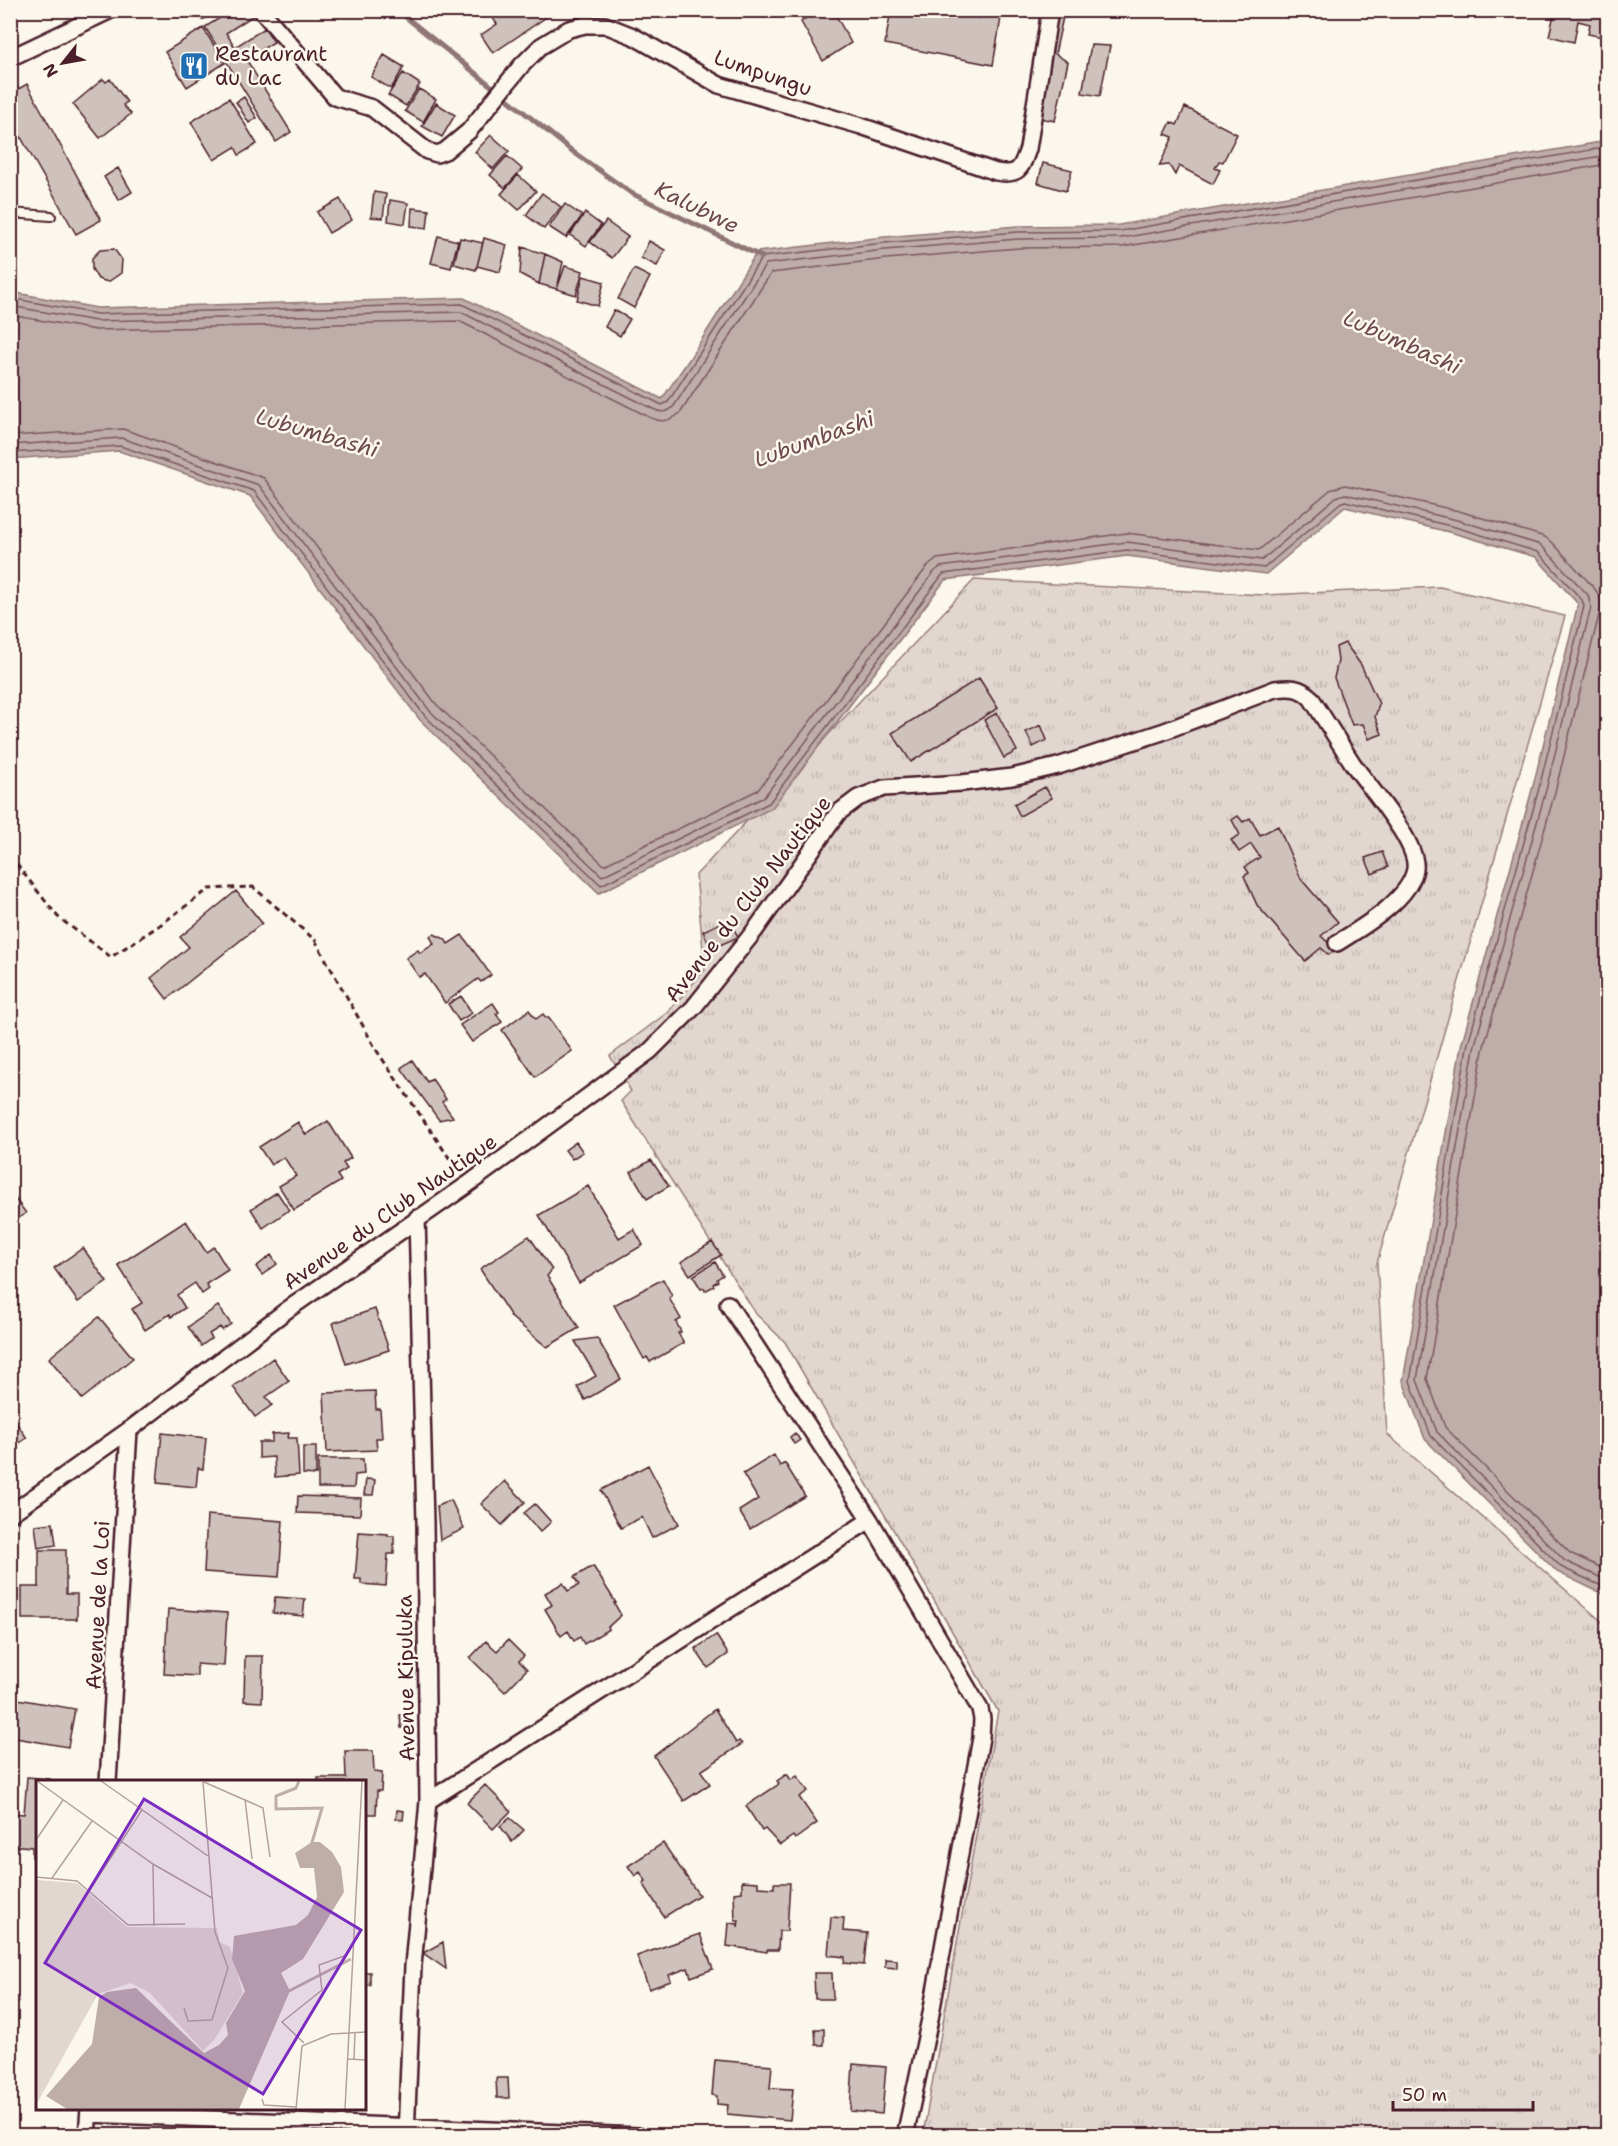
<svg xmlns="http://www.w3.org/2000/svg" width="1618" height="2146" font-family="'Shantell Sans',sans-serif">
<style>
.grass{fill:url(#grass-tufts);stroke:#967b7e;stroke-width:1.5}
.water{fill:#bfadaa;stroke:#907477;stroke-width:1.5}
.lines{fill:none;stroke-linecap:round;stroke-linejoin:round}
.shore{stroke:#79585e;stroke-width:1.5}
.stream{stroke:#907477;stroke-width:5}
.building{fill:#cfc2bc;stroke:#4a1f2b;stroke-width:1.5}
.service-casing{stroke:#4a1f2b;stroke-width:12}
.minor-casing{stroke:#4a1f2b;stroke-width:20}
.path{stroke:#4a1f2b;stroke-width:3;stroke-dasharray:6 4.5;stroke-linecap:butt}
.service{stroke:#fbf7ec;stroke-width:8}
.minor{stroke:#fbf7ec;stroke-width:15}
.labels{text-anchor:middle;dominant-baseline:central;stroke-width:5;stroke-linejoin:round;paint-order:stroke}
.poi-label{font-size:21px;fill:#4a1f2b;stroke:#fbf7ec;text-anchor:start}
.street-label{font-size:21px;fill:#4a1f2b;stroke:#fbf7ec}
.water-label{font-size:22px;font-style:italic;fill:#6d4a51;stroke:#fbf7ec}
.inset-river{fill:none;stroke:#bfadaa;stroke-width:3}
.inset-road{fill:none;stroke:#b4a19f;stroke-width:1.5}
.view{fill:#7b2cbf;fill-opacity:0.15;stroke:#7b2cbf;stroke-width:3}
.inset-edge{fill:none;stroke:#4a1f2b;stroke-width:3}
</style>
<defs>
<pattern id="grass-tufts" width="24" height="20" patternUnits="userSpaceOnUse" patternTransform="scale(1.5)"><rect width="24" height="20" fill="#e2d7d0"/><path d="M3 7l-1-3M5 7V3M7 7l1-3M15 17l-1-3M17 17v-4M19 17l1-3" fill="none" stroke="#c3b8b3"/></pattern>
</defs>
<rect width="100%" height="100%" fill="#fbf7ec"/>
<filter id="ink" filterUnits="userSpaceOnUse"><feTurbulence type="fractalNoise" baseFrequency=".0167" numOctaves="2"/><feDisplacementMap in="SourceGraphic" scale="12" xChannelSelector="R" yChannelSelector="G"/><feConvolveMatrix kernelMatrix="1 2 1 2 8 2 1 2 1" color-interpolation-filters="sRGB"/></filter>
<g filter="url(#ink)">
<path class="grass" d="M974 580 1265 595 1440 587 1565 616 1377 1263 1387 1434 1607 1626V2135H923L998 1711 785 1342 756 1314 621 1101 631 1091 610 1056 668 1012 705 970 696 875Z"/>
<path class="water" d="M1607 141V1596L1557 1572 1425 1439 1403 1381 1461 1046 1533 786 1578 604 1536 557 1453 533 1345 507 1266 574 1127 556 945 580 772 808 599 893 420 720 250 496 119 451 11 459V292L97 308 464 298 662 399 690 358 757 252 884 237 1018 226 1119 225Z"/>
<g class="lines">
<path class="shore" d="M10 298 97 314 462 304 662 405 668 402 762 257 884 243 1018 232 1120 231 1608 147
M10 306 96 321 461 312 655 410C662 413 669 412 674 406L766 264 885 250 1018 239 1121 238 1608 155
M10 315 96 330 459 321 651 418C662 423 672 421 681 412L771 273 886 259 1019 248 1122 247 1608 164
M10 436 123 429 264 478 437 705 604 865 758 790 927 567 937 559 1127 533 1259 550 1330 490 1345 485 1459 511 1545 537 1552 542 1595 589 1600 597 1601 607 1555 792 1483 1050 1427 1379 1445 1427 1570 1553 1608 1571
M10 445 121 438 259 485 430 711 602 876 764 797 934 572 940 567 1127 542 1262 560 1336 497 1345 494 1457 520 1541 545 1588 595 1591 607 1546 790 1474 1048 1417 1380 1437 1432 1565 1561 1608 1581
M10 453 120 446 254 491 425 716 601 885 769 803 943 574 1127 550 1264 568 1340 503 1345 501 1455 527 1538 552 1582 600 1584 606 1539 788 1467 1047 1410 1381 1431 1436 1561 1567 1608 1589"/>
<path class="stream" d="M397 10 572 151 631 193 762 257"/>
</g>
<path class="building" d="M196 10H213L215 13 202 20Z
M233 10H251L254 15 226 33 235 47 265 28 274 42 246 59 291 132 276 142 205 27Z
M487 10H495L501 18 512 10 554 12 493 53 481 35 497 24Z
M816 10H833L851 43 823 61 801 22Z
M891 10H962L961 16 980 18 984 10H998L1002 12 993 65 885 44Z
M1555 10H1608V38L1588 34 1590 24 1578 21 1574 42 1549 36Z
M1063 17 1055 54 1068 62 1055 121 1035 117 1054 20Z
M203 28 225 63 187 87 165 52Z
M1091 45 1110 46 1100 96 1082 93Z
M384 55 404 67 391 89 371 77Z
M403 73 420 84 406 106 388 95Z
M103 79 106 82 110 79 127 102 123 105 131 114 100 138 73 104Z
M27 84 101 220 76 234 10 118V94Z
M419 89 436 99 423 122 405 111Z
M244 97 257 118 249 123 236 102Z
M229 98 257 144 239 155 235 147 214 160 191 122Z
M436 103 455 115 442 137 422 126Z
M1185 107 1237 134 1223 162 1219 161 1215 168 1220 170 1213 184 1179 166 1175 175 1169 165 1159 166 1173 137 1165 134 1171 122 1177 125Z
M491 135 509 151 493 169 475 152Z
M507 156 522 169 505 188 490 175Z
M1043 163 1072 170 1066 191 1038 183Z
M118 168 132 192 119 200 104 177Z
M518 175 536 191 519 210 501 194Z
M374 192 386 194 383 218 371 217Z
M542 193 561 207 544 229 526 215Z
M340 199 352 220 329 233 317 212Z
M390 200 408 203 405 224 388 221Z
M565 204 582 216 566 238 549 227Z
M412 208 429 210 427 228 411 226Z
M585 213 601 225 586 246 570 235Z
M606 221 628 237 612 258 590 242Z
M438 236 458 241 451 268 431 263Z
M460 238 483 243 476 270 454 264Z
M484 238 507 245 500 272 477 266Z
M649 241 665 250 657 266 641 258Z
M522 247 545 254 539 284 520 274Z
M114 249 122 260 121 273 108 282 98 279 92 269V258L100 250Z
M545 254 563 262 557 289 539 284Z
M565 266 583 271 576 295 557 289Z
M634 269 650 277 634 308 618 299Z
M583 276 604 282 598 306 577 300Z
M614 310 630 319 620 336 605 327Z
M1345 643 1361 665 1379 704 1375 717 1382 734 1369 739 1363 724 1352 725 1334 678 1338 661 1336 647Z
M979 678 998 708 911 762 892 733Z
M997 713 1017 751 1004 758 984 720Z
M1041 725 1047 740 1033 747 1026 732Z
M1045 787 1052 798 1020 816 1014 804Z
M1238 816 1243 822 1250 818 1260 835 1278 826 1301 879 1338 922 1321 936 1335 949 1329 955 1321 948 1305 961 1257 905 1244 876 1249 873 1245 867 1260 857 1251 844 1239 852 1231 840 1240 835 1232 820Z
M1382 852 1388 867 1372 874 1365 858Z
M236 891 262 923 167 999 151 978 189 947 180 937Z
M729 919 738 937 711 949 703 931Z
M434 934 445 939 448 944 462 935 491 975 481 982 478 979 445 1003 425 974 419 977 406 958 418 950 420 953 434 944 430 936Z
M461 996 472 1013 459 1021 448 1004Z
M493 1003 499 1012 496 1014 502 1022 472 1042 460 1025Z
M529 1010 536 1019 543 1014 546 1018 548 1017 572 1051 535 1077 502 1030Z
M412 1060 427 1082 432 1079 446 1099 442 1102 453 1117 439 1120 401 1068Z
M328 1121 351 1158 343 1163 347 1169 337 1175 341 1181 294 1210 279 1186 296 1176 284 1157 271 1165 259 1147 298 1122 306 1135Z
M576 1142 583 1152 572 1159 565 1150Z
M651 1160 669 1186 647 1199 631 1172Z
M588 1186 619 1238 634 1229 643 1245 579 1283 539 1215Z
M10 1192 26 1213 10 1224Z
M277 1192 289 1210 263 1228 251 1209Z
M186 1221 206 1252 214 1247 228 1270 206 1284 209 1289 202 1294 195 1283 177 1295 185 1308 171 1317 170 1314 145 1330 132 1309 142 1303 118 1265Z
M529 1236 552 1270 547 1276 579 1328 547 1347 512 1318 480 1269Z
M712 1242 721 1255 690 1275 681 1262Z
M83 1248 107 1282 78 1302 54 1268Z
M271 1255 277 1264 262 1275 256 1267Z
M715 1262 723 1275 717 1279 718 1281 713 1284 714 1286 705 1291 704 1288 701 1289 693 1276Z
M663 1279 672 1296 669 1298 681 1319 676 1322 681 1332 678 1333 684 1343 650 1362 647 1357 644 1359 614 1305Z
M218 1306 231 1324 222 1330 220 1327 209 1334 212 1338 201 1346 188 1327Z
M375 1309 389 1350 346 1364 333 1323Z
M99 1317 133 1358 82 1399 49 1358Z
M597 1338 621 1379 585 1400 577 1387 596 1376 575 1341Z
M273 1358 289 1381 266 1397 272 1405 255 1417 233 1387Z
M375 1391 376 1409H380L382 1438H376L377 1450 327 1452 324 1393Z
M10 1414 27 1438 10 1449Z
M162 1433 206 1438 203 1469 198 1468 196 1487 157 1483Z
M289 1433 288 1438H297L299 1475 275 1477 274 1457 259 1458V1442H272V1434Z
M795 1433 800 1440 794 1444 790 1437Z
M303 1447H316V1475L303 1474Z
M774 1455 780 1466 785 1463 805 1496 750 1529 739 1511 758 1499 743 1474Z
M318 1459H363L364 1474 355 1475 354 1488H318Z
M648 1465 679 1524 652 1538 642 1517 621 1528 601 1490Z
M366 1479 375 1480 373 1495H364Z
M505 1481 525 1502 502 1525 481 1504Z
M298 1496 361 1498 360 1515 297 1513Z
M451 1500 464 1529 440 1540 437 1506Z
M535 1504 551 1522 540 1532 524 1513Z
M207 1515 283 1521 279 1577 204 1572Z
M53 1523 56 1545 38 1548 35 1525Z
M359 1532 388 1534V1536H394V1554H388L386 1586 361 1584V1579H355Z
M39 1550H66V1594H77V1619H22V1587H39Z
M593 1566 616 1603H614L621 1615 608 1627 609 1629 584 1644 580 1637 574 1641 568 1631 561 1636 545 1609 552 1605 545 1593 563 1583 568 1591 579 1585 574 1577Z
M275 1597 305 1599 303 1616 273 1613Z
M168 1609 227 1613 224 1666 197 1664V1676L164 1674Z
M716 1635 728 1654 708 1668 695 1649Z
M508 1640 524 1656 519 1661 527 1669 505 1692 470 1658 486 1641 497 1651Z
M245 1656H263L262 1702 244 1701Z
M12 1698 75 1709 68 1747 10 1737Z
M715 1709 736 1743 739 1741 742 1744 701 1771 710 1784 684 1801 654 1756Z
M400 1715H409L410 1728H401Z
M345 1751H373L374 1772 382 1773 381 1791H377L376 1814H364V1782H318V1778H346Z
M787 1774 791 1780 797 1776 808 1791 799 1797 817 1823 795 1839 793 1836 780 1845 765 1829 762 1831 746 1806 779 1784 777 1781Z
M27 1777 50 1779 49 1782H38V1858L32 1857V1847L10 1845V1813L24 1814Z
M485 1785 511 1811 493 1829 467 1803Z
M397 1810 404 1811 403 1820 396 1819Z
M510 1818 524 1830 512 1842 500 1826Z
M663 1843 699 1895 664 1917 643 1883 646 1881 640 1872 635 1876 628 1866Z
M742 1881 758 1882V1887L774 1888V1883H790L787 1931H779L778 1950H767V1952L727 1946 729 1923 738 1924V1927L739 1920H735L734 1893 742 1892Z
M831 1917 844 1918 843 1931 867 1933 864 1965 844 1963 845 1957 828 1955Z
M700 1934 713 1969 691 1977 688 1968 669 1975 671 1981 649 1989 637 1956Z
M443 1942 446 1969 423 1953Z
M885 1959 897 1960V1968L885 1967Z
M364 1972H370V1985H364Z
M814 1973H832L833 1999H815Z
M815 2029H824V2045H816Z
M10 2056H19L18 2079H10Z
M715 2060 772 2065 770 2088 793 2089 790 2120 727 2114 728 2105 717 2104V2096L712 2095Z
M853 2064 886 2067 882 2114 850 2111Z
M496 2078H508L509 2098H497Z"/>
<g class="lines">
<g class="service-casing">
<path id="service" d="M10 213 51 216"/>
</g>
<g class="minor-casing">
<path id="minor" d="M261 10 335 97 372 108 427 151 437 154 445 151 469 131 521 66 541 46 569 29 585 25H605L633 36 719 85 861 126 996 172C1019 176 1021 169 1028 149L1050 10
M10 58 111 10
M728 1304 870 1520 980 1709 982 1719 981 1738 930 2019 905 2136
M10 1514 129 1430 287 1310 467 1185 650 1051 694 1007 756 929 838 813 858 798 884 788 962 783 1012 777 1058 766 1162 732 1275 689C1291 687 1300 687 1311 698 1325 720 1339 742 1353 764 1368 786 1419 843 1415 869 1410 900 1361 928 1337 943
M108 1782 129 1430
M428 1801 870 1520
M89 2114 639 2136
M87 2136 89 2108
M406 2136 413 1966 428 1801 425 1522 417 1218"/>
</g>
<path class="path" d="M10 856 58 917 111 957 160 925 209 889 253 887 315 940 377 1051 458 1171"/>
<use href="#service" class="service"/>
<use href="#minor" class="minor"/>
</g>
</g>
<defs>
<g id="restaurant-square" transform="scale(1.5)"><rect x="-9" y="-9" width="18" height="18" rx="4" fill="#1f6fb2" stroke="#fbf7ec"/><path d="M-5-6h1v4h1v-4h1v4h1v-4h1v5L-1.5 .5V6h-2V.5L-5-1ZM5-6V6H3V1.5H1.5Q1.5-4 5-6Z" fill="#fff"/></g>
</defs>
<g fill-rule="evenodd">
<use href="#restaurant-square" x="194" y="66"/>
</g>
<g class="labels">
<g class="poi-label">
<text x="215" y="54">Restaurant<tspan x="215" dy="24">du Lac</tspan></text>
</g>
<g class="street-label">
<text transform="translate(763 73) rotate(19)">Lumpungu</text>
<text transform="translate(748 899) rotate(-52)">Avenue du Club Nautique</text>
<text transform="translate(390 1212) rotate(-35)">Avenue du Club Nautique</text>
<text transform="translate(98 1605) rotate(-87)">Avenue de la Loi</text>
<text transform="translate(406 1678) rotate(-91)">Avenue Kipuluka</text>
</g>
<g class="water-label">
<text transform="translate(697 207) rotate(26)">Kalubwe</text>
<text transform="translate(1402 342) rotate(24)">Lubumbashi</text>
<text transform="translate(317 433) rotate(16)">Lubumbashi</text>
<text transform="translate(814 439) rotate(-20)">Lubumbashi</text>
</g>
</g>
<g transform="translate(36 1780)">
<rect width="330" height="330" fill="#fbf7ec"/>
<path d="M0 100 41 103 91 147 181 148 184 162 194 167 207 213 178 260 167 271 114 213 95 203 62 214 0 325Z" fill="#e2d7d0"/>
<path d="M276 62H284L296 72 305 87 308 112 267 179 245 193 254 211 203 329H31L10 316 56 264 63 217 71 212 100 208 168 273 183 265 192 255 190 243 209 211 196 179 198 156 260 145 272 135 281 117 278 88H264L259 73Z" fill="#bfadaa"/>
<path class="inset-river" d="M263 1 260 8 240 16V29L286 28 275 66M253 211 315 179"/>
<path class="inset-road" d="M1 1 117 84 176 118M65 1 172 76M168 2 227 28 234 77M209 19 216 79M0 60 27 20M117 84 118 146M0 97 41 101 92 145 149 144M16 98 56 41M53 111 106 30M148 228 152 241 176 240 192 188 179 152 167 2M268 263 246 242 286 210 283 185 308 176M312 279 330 280M318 279 319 252M226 319 228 325 260 327M260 329 266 266 295 254 330 252M309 329 326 1"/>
<path class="view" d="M108 19 325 150 227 314 9 183Z"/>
<rect width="330" height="330" class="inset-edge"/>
</g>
<rect width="1618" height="2146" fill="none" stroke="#fbf7ec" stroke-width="36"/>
<rect x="18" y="18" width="1582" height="2110" fill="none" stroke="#4a1f2b" stroke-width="2" filter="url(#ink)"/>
<g transform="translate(63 63) rotate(239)" stroke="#fbf7ec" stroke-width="4.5" paint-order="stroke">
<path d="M0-4.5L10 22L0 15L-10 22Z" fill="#4a1f2b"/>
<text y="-9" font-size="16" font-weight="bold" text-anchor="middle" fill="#4a1f2b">N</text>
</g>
<path d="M1393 2101v9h140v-9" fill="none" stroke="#4a1f2b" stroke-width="3"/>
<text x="1402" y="2101" font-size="18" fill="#4a1f2b" stroke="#fbf7ec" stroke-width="4.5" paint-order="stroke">50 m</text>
</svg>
